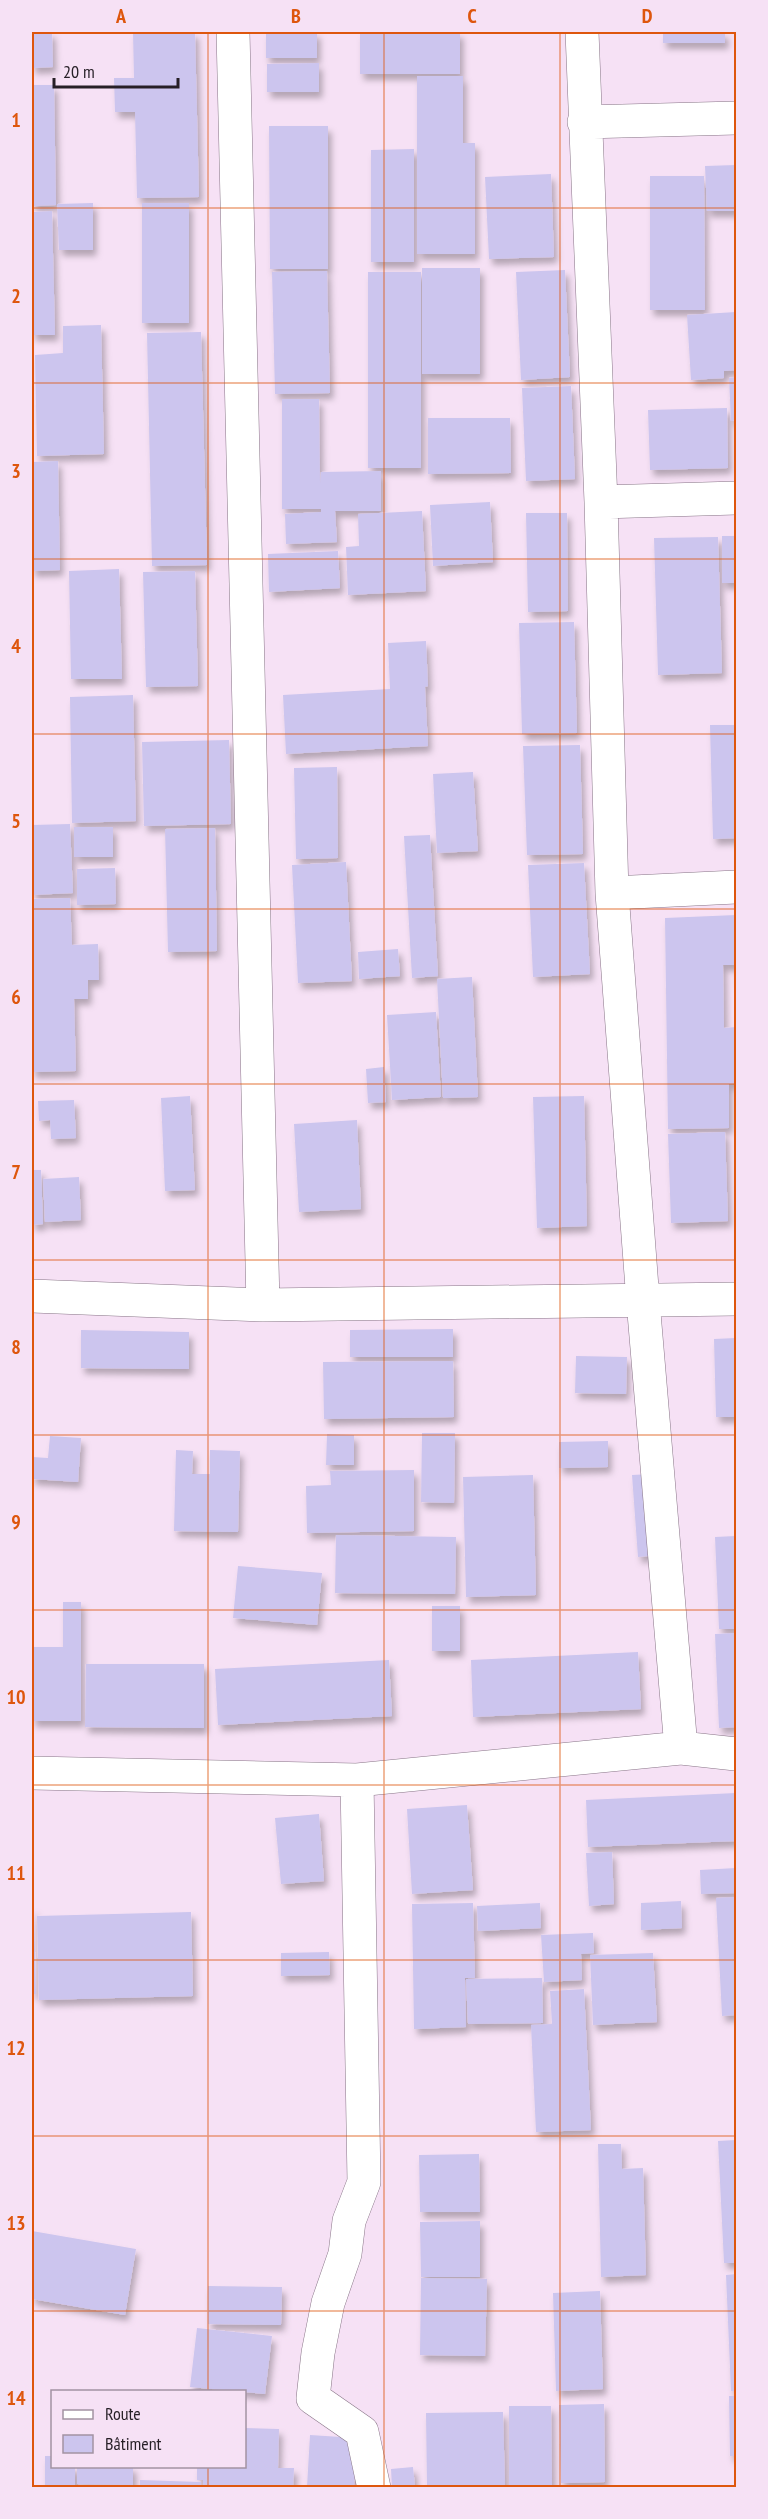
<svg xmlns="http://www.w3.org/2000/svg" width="768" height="2519" font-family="'PT Sans Narrow',sans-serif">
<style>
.building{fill:#ccc5ee;filter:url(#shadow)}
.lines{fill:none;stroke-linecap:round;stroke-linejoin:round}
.minor-casing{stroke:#887587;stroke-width:34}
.minor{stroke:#fff;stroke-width:33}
.grid{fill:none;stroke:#de560d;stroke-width:1.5;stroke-opacity:0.55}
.neatline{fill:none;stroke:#de560d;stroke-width:2}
.grid-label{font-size:20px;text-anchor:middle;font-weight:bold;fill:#de560d}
</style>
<defs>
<filter id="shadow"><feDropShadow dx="3.5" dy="6" stdDeviation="3" flood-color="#0004"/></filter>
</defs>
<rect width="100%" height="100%" fill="#f6e1f5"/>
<path class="building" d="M32 32H52L53 67 32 68Z
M133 32H195L199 197 137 198 135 112H115L114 78H134Z
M266 32H317V58H266Z
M360 32H460V74H360Z
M663 32H725V43H663Z
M319 63V92H267V64Z
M417 76H463V143H475V254H417Z
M32 85H54L56 205 32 206Z
M269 126H328V269H270Z
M414 149V262H371V150Z
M736 165V211H707L705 166Z
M551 174 554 257 489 259 485 177Z
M650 176H704L705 310H650Z
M93 203V250H59L57 204Z
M142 203H189V323H142Z
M52 211 55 335H32V212Z
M422 268H480V374H422Z
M565 270 570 377 521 380 516 272Z
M327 271 330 393 275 394 272 272Z
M368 272H421V468H368Z
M736 312V370L724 371V378L691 380 687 315Z
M101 325 104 454 37 456 35 355 63 353V326Z
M201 332 207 565 152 566 147 333Z
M736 377V420L731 421 729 378Z
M571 386 575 479 526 481 522 388Z
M282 399H319L320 483 321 472 381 471V511H335L337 542 286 544 285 514 321 512V509H282Z
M727 408 728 468 650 470 648 410Z
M428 418H510L511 473 428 474Z
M58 461 60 570 32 571V462Z
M490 502 493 562 433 566 430 505Z
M422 511 426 591 348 595 346 547 359 546 358 514Z
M526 513H567L568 611 528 612Z
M722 536H736V583H722Z
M718 537 722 673 658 675 654 538Z
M338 551 340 588 269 592 268 554Z
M119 569 122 679H71L69 571Z
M195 571 198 686 146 687 143 572Z
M574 622 577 733 522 734 519 623Z
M426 641 428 686 425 687 428 746 286 754 283 695 390 689 388 643Z
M133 695 136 821 72 823 70 697Z
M710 725H736V838L713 839Z
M229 740 231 824 144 826 142 742Z
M580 745 583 854 527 855 523 746Z
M337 767 338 858 296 859 294 768Z
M473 772 478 851 437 853 433 774Z
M70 824 73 893 32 895V825Z
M74 827H113V857H74Z
M215 828 217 951 168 952 165 829Z
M430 835 438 976 412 978 404 836Z
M346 862 352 981 298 983 292 865Z
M584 863 590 974 533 977 528 865Z
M115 868 116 904 77 905V869Z
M70 898 72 945 98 944 99 980H88V999H74L76 1071 32 1072V899Z
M736 915V982H734V965H723L724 1028 736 1027V1084H729V1128L668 1129 665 918Z
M398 949 400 976 359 979 358 952Z
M472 977 478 1097 443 1098 437 979Z
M436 1012 441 1097 392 1100 387 1015Z
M384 1067 386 1102 368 1103 366 1069Z
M190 1096 195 1190 165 1191 161 1098Z
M584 1096 587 1226 537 1228 533 1097Z
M74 1100 76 1138 51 1139 50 1120 39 1121 38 1101Z
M357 1120 361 1209 299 1212 294 1124Z
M725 1132 728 1221 671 1223 668 1134Z
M32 1170H41L43 1224 32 1225Z
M79 1177 81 1220 45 1222 43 1179Z
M453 1329V1357H350V1330Z
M81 1330 189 1332V1369L81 1368Z
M736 1338V1417H716L714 1339Z
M576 1356 627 1357 626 1394 575 1393Z
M453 1361 454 1417 324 1419 323 1362Z
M422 1433H455L454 1503 421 1502Z
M327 1434 354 1435V1465H326Z
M50 1436 81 1438 78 1482 32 1479V1457L48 1458Z
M608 1441V1467L559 1468V1442Z
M176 1450 193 1451 192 1474H210V1450L240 1451 238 1532 174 1531Z
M414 1470V1531L307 1533 306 1486 331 1485 330 1471Z
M652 1474 659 1555 638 1557 632 1475Z
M533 1475 536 1595 466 1597 463 1477Z
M336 1535 456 1537 455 1594 335 1593Z
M736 1536V1629H719L715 1537Z
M238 1566 322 1573 317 1625 233 1618Z
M63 1602H81V1721H32V1647H63Z
M432 1606H460V1651H432Z
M736 1633V1727L719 1728 715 1634Z
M638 1652 641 1709 473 1717 471 1660Z
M389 1660 392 1716 218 1725 215 1669Z
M86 1664H204V1728L85 1727Z
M736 1793V1841L588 1847 586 1800Z
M467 1805 473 1890 412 1894 407 1809Z
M319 1814 324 1881 281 1884 275 1818Z
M612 1852 614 1904 589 1906 586 1853Z
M736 1868V1893L701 1894 700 1870Z
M736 1897V2015L722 2016 716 1898Z
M681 1901 682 1928 641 1930V1903Z
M473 1903 475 1978H465L466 2027 414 2029 412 1904Z
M540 1903 541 1928 478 1931 477 1906Z
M32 1908H34L36 1994H32Z
M191 1912 193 1996 39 2000 37 1916Z
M593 1933 594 1953 581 1954 582 1980 544 1982 541 1935Z
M329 1952 330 1975 281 1976V1953Z
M653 1953 657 2022 593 2025 590 1955Z
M542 1978 543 2023 468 2024 466 1979Z
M584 1989 591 2130 536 2132 531 2025 552 2024 550 1991Z
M736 2140V2263H724L718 2141Z
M598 2144H621L622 2169 643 2168 646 2275 601 2277Z
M479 2154 480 2212H420L419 2155Z
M480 2221V2277H421L420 2222Z
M32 2231 136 2249 125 2315 32 2299Z
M736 2274V2391H731L726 2275Z
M421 2278 487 2279 485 2356 420 2355Z
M208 2286 282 2287 281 2325 208 2324Z
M600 2291 603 2389 556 2391 553 2293Z
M197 2328 272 2336 265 2394 190 2387Z
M729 2396H736V2456H730Z
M604 2404 605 2482 561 2483 559 2405Z
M509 2406H551L552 2487H509Z
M503 2412 505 2487H427L426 2413Z
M244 2428 279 2429 278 2468H294L293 2487H203V2480H197V2466H244Z
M310 2435 356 2438 354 2487H307Z
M45 2456H52V2466H75V2487H45Z
M77 2466H133V2485L77 2484Z
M413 2467 415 2487H392L391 2469Z
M140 2480 201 2482V2487H140Z"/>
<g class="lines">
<g class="minor-casing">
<path id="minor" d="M233 32 263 1305
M582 32 601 502 612 893 643 1301 681 1748
M584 122 736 118
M601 502 736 498
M612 893 736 887
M32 1296 263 1305 736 1299
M32 1773 357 1780 681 1748 736 1754
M357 1780 364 2182 349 2221 345 2254 328 2303 318 2353 313 2398 362 2432 374 2488"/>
</g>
<use href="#minor" class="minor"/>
</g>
<path class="grid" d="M208 32V2392M384 32V2488M560 32V2488M32 208H736M32 383H736M32 559H736M32 734H736M32 909H736M32 1084H736M32 1260H736M32 1435H736M32 1610H736M32 1785H736M32 1960H736M32 2136H736M32 2311H736M208 2466V2488"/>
<rect width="768" height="2519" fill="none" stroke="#f6e1f5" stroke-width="66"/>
<rect x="51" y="2390" width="195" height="78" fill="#f6e1f5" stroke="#a393a2" stroke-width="1.5"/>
<rect x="63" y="2410" width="30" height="9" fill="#ffffff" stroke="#a393a2" stroke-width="1.5"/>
<text x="105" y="2420" font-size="18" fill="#261f26">Route</text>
<rect x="63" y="2435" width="30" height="18" fill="#ccc5ee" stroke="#a393a2" stroke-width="1.5"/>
<text x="105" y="2450" font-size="18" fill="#261f26">Bâtiment</text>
<path d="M54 78v9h124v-9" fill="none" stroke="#261f26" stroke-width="3"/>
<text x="63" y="78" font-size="18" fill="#261f26" stroke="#f6e1f5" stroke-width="4.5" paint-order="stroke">20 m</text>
<rect x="33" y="33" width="702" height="2453" class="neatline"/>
<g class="grid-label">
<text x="121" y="23">A</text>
<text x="296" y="23">B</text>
<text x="472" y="23">C</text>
<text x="647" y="23">D</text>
<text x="16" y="127">1</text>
<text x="16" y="303">2</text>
<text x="16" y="478">3</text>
<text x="16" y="653">4</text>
<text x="16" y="828">5</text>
<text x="16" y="1004">6</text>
<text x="16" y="1179">7</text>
<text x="16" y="1354">8</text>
<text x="16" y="1529">9</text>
<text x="16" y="1704">10</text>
<text x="16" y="1880">11</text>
<text x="16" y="2055">12</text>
<text x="16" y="2230">13</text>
<text x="16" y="2405">14</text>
</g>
</svg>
